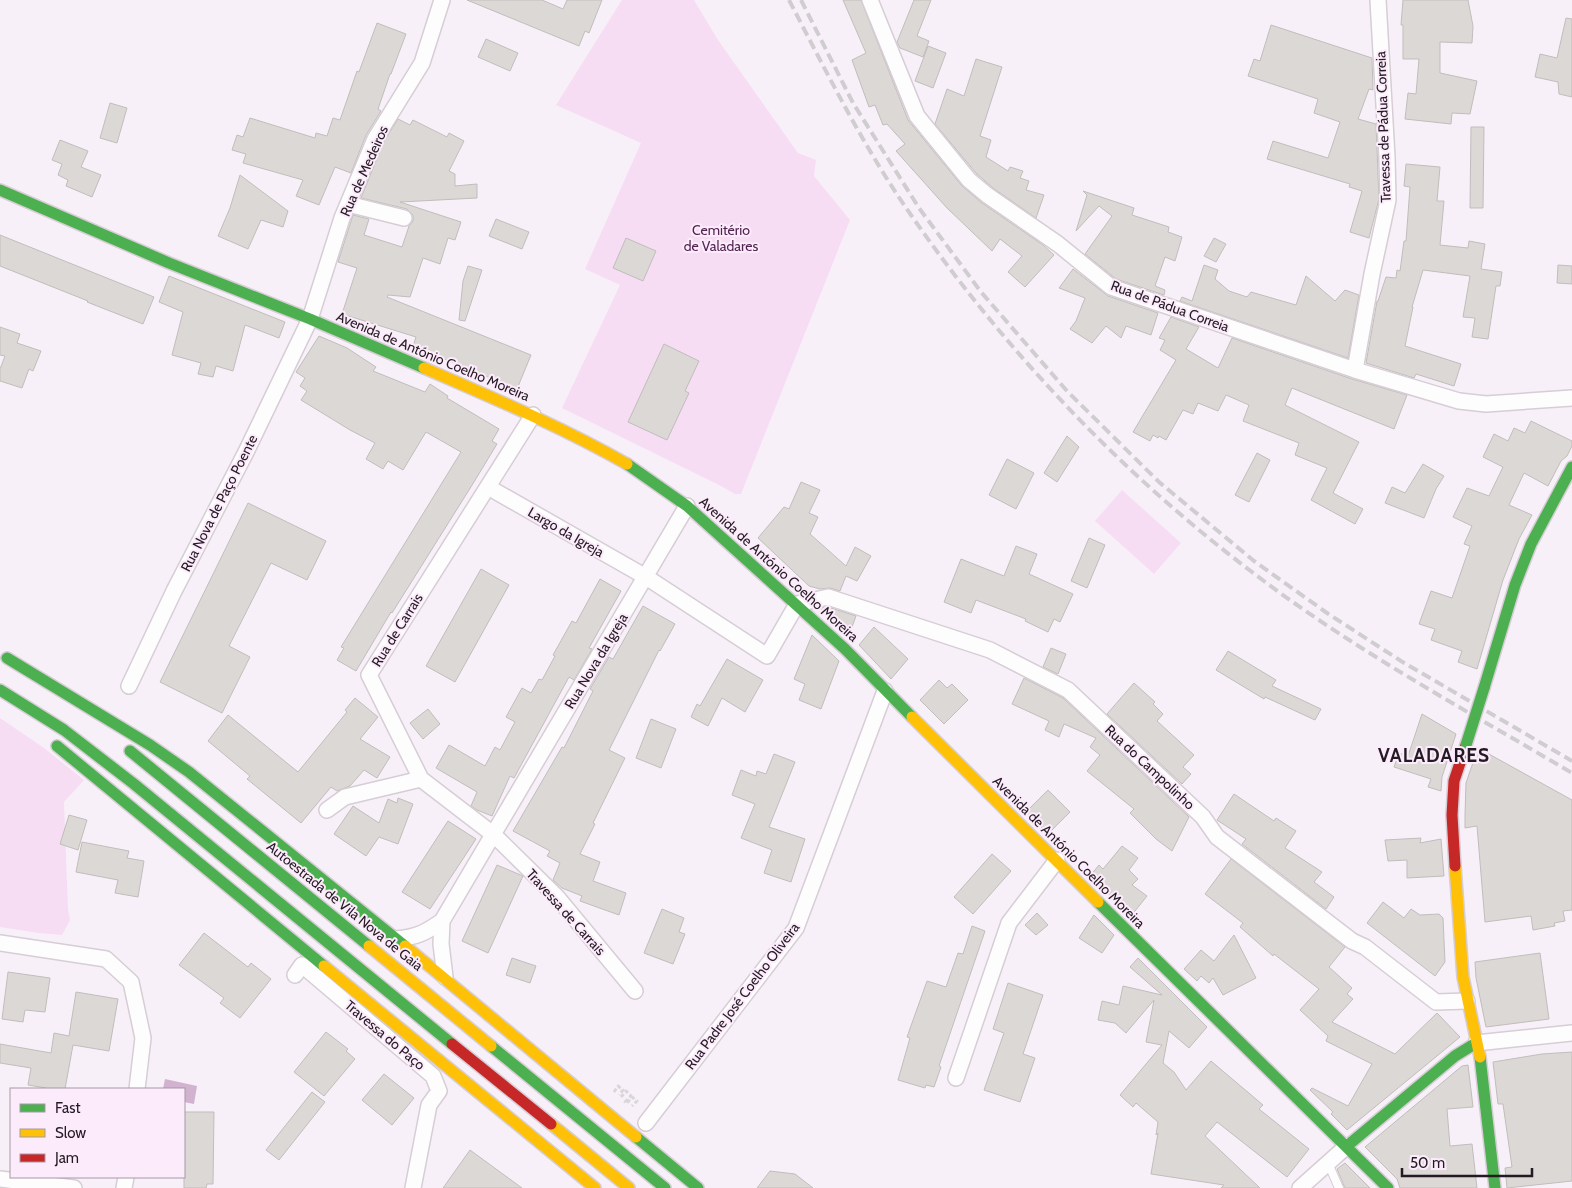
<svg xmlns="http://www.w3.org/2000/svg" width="1572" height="1188" font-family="Cabin,sans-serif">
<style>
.green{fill:#f6ddf4}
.water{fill:#d1b3cf}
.building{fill:#dbd8d5;stroke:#c1bdbc}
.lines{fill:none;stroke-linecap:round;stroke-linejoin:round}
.lane-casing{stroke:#d6cdd5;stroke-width:10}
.street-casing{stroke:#d6cdd5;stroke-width:18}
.fast-casing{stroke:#d6cdd5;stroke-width:14}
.slow-casing{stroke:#d6cdd5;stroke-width:14}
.jam-casing{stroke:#d6cdd5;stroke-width:14}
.path{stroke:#d9d6d9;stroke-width:3;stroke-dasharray:4 2.5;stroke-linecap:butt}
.lane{stroke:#fefdfe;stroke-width:8}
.street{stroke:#fefdfe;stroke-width:15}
.fast{stroke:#4caf50;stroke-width:11}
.slow{stroke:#ffc107;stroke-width:11}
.jam{stroke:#c62828;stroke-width:11}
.rail{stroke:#cfcdcf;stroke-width:4;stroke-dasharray:10 5;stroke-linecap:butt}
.fast-bridge-casing{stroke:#d6cdd5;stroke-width:14;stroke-linecap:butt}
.fast-bridge{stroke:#4caf50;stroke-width:11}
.labels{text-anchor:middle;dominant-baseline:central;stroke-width:4;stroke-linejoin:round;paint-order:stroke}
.street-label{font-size:14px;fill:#241a23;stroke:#fcecfb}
.park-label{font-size:14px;fill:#532352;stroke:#fcecfb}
.district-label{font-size:19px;font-weight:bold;letter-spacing:1px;fill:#241a23;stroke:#fcecfb}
</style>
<rect width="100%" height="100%" fill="#f8f0f8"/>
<path class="green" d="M622 0H694L718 40 798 153 816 160 814 176 850 220 741 494H735L721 486 562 408 620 285 585 269 641 143 556 105Z
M1122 490 1181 543 1154 574 1095 521Z
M0 718 44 748 84 780 64 802 68 910 70 920 62 935 38 933 0 927Z"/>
<path class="water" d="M165 1079 197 1086 194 1104 184 1102V1089H163Z"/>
<path class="building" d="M467 0H542L563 9 567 0H602L589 33 585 31 579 46Z
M843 0H861L908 120 962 186 982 203 1043 245 1054 255 1025 287 1008 272 1022 256 1000 239 992 251 947 208 896 151 905 144 887 124 883 125 875 105 869 107 852 60 866 53Z
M914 0H931L917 36 929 41 923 57 900 48 897 42Z
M1403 0H1468L1473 26 1472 43 1440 42V73L1477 81 1470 114 1452 113 1451 124 1405 119 1408 93 1416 94 1419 59H1403V25H1401Z
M1566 18 1572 19V97L1559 94 1558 82 1535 77 1540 54 1557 58Z
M377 23 406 34 391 74H390L378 109 381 111 366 135 351 173 335 167 319 205 296 196 303 180 243 163 246 154 232 150 237 135 243 137 250 118 315 138 316 133 327 136 333 118 340 120 357 71 359 72Z
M1271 25 1372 58 1373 90 1369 89 1358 119 1376 124 1379 199 1369 238 1350 232 1362 191 1349 187 1350 184 1267 159 1273 141 1328 158 1340 122 1314 113 1318 99 1248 76 1254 59 1260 61Z
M486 39 518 53 510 71 478 57Z
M928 46 946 53 933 88 915 81Z
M976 59 1002 67 980 136 991 140 986 157 1008 171 1010 167 1023 171 1020 178 1029 181 1026 190 1044 195 1036 218 993 188 976 173 935 124 947 89 964 96Z
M110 103 127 108 117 143 100 138Z
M398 119 410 125 413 120 447 137 449 133 464 141 449 171 455 174V186L477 184V198L400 202 461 222 455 240 448 238 440 264 423 258 410 297 388 295 387 297 531 355 517 389 413 346 416 337 342 314 357 268 338 262 353 215 369 219 364 235 402 247 409 226 413 221V215L407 209 361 198 383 143Z
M1471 127H1484L1483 208H1470Z
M60 140 88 151 81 167 101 175 92 197 66 186 68 180 58 175 62 164 52 160Z
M1406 164 1440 167 1437 201H1444L1440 245 1468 248 1469 241 1485 244 1481 269 1502 272 1500 286H1496L1488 339 1472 337 1475 318 1463 317 1470 276 1423 270 1412 307H1413L1405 346 1461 364 1454 386 1416 374 1414 378 1366 363 1377 301H1378L1386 277 1396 278 1397 270 1400 271 1404 241H1406L1410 187 1404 186Z
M240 175 288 211 283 227 261 220 248 249 218 236 230 208Z
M1083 191 1134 208 1132 215 1169 227 1168 232 1182 237 1175 261 1165 257 1155 286 1165 290 1164 295 1116 279 1085 254 1112 216 1099 206 1076 231 1087 195Z
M496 219 529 232 522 249 489 236Z
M0 235 154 297 143 324 87 302 88 301 0 266Z
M626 238 656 251 643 281 613 268Z
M1214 238 1226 244 1216 262 1204 256Z
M1204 265 1218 270 1215 279 1229 291 1247 297 1251 292 1296 305 1306 276 1335 301 1345 290 1359 295 1348 358 1180 301 1182 297 1192 301Z
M1558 265 1572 266V284L1557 283Z
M468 266 482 270 465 321 459 320 463 281Z
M1073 269 1108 296 1158 313 1151 335 1126 326 1121 338 1106 326 1092 343 1070 329 1076 321 1085 298 1059 288Z
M169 276 285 322 279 338 245 325 233 371 216 366 213 377 198 374 201 363 172 355 183 312 159 302Z
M1171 317 1199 327 1186 349 1218 368 1232 338 1352 379 1407 395 1394 429 1292 388 1285 405 1359 442 1333 493 1363 509 1355 524 1311 500 1327 468 1295 455 1299 443 1243 421 1249 405 1226 395 1218 411 1198 403 1193 414 1183 410 1166 440 1159 436 1158 438 1153 435 1150 441 1133 432 1176 360 1160 350 1165 340 1159 338Z
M0 327 20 334 17 343 41 351 33 371 29 369 22 388 0 381V369L5 356 0 355Z
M319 336 347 348 376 367 373 371 425 392 430 384 448 396 447 398 499 429 492 441 497 444 474 482 392 613 391 612 356 671 337 660 344 648 341 647 461 452 426 432 403 470 388 461 383 469 366 459 375 443 350 430 301 400 307 391 300 386 305 378 296 372Z
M664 344 699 361 685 391 689 393 667 440 628 422Z
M1531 421 1572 441V446L1567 456 1561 461 1548 486 1524 473 1509 505 1532 515 1519 539 1503 580 1477 669 1458 662 1462 651 1431 640 1435 629 1419 624 1431 591 1452 598 1470 546 1464 544 1472 526 1453 517 1467 488 1489 496 1503 467 1483 457 1494 434 1508 441 1514 428 1525 433Z
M1067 436 1079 447 1057 482 1044 473Z
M1257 453 1270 460 1249 502 1235 495Z
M1007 459 1034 473 1016 509 989 495Z
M1423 464 1444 476 1436 489 1424 518 1385 503 1392 487 1405 493Z
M801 482 820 490 809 513 818 517 810 534 846 566 855 547 871 556 857 581 846 576 840 591 830 588 820 589 809 586 758 538 784 507 789 509Z
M248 503 326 541 307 580 271 563 229 646 250 657 222 713 160 682Z
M1089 538 1105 545 1087 588 1071 581Z
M1016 546 1037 554 1029 574 1073 594 1060 622 1054 619 1048 632 1025 621 1026 619 976 600 971 613 944 602 961 559 1004 576Z
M481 569 509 585 455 682 426 666Z
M600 579 621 591 589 648 592 649 574 680 569 677 514 778 510 776 492 816 477 810 471 806 477 792 436 768 449 745 485 766 495 747 500 750 515 722 506 717 522 688 531 693 539 679 542 680 555 656 553 655 572 621 576 623Z
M643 606 675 624 660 651 659 650 609 750 625 758 593 823 595 824 580 854 600 862 593 881 626 893 619 915 580 901 582 896 562 888 553 880 560 863 547 856 550 851 513 831 562 747 564 748 593 691 590 689 609 657 613 659Z
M828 607 856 616 849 635 820 608Z
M874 627 908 659 891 679 859 645Z
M812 635 839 661 821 709 799 700 805 684 794 679Z
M1051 648 1066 654 1058 674 1043 667Z
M1228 651 1276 680 1272 686 1321 709 1315 720 1265 697 1264 699 1216 670Z
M727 659 763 680 745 712 722 698 708 726 691 717 697 704 700 706Z
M1024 678 1063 698 1189 817 1172 851 1156 839 1130 813 1134 809 1087 771 1100 755 1090 747 1096 738 1064 724 1059 737 1045 730 1049 721 1012 704Z
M939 680 947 688 952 684 968 700 944 724 920 700Z
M1134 683 1155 702 1153 704 1163 714 1157 721 1194 755 1183 767 1191 774 1182 784 1107 714Z
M355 698 378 717 360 739 390 757 377 778 364 770 350 786 337 791 331 787 301 823 247 779 250 776 208 741 228 715 298 772 347 712 345 710Z
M428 709 440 724 423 739 410 723Z
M1422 714 1456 734 1442 777 1441 791 1428 787 1431 779 1394 767 1399 753 1408 756Z
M651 719 676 729 661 768 636 758Z
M1478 748 1572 800V910L1563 911 1565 921 1554 923 1555 926 1533 930 1531 916 1485 922 1477 826 1465 828V815L1466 783Z
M774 754 795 762 769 827 805 839 791 882 764 873 772 850 741 838 755 804 732 795 741 770 756 776 757 771 766 774Z
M1048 790 1070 812 1048 834 1026 812Z
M1234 794 1274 821 1276 818 1296 831 1285 848 1322 872 1314 882 1334 897 1326 909 1242 844 1246 839 1217 820Z
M398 798 413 804 398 844 379 837 366 856 334 834 353 806 379 823 388 799 397 803Z
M69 815 87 820 78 850 60 844Z
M448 821 476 839 430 909 402 892Z
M1421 838 1420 843 1441 839 1444 876 1407 878V860L1388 861 1385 840Z
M82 842 129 851 127 858 144 861 138 897 115 893 118 880 76 872Z
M1122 846 1138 858 1129 870 1138 879 1132 885 1147 896 1131 916 1090 876 1099 865 1103 869Z
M992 854 1011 871 973 914 954 897Z
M1231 859 1345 947 1329 967 1352 988 1347 994 1353 999 1332 1022 1395 1054 1437 1013 1460 1037 1347 1130 1331 1114 1333 1112 1310 1090 1312 1088 1348 1106 1372 1064 1326 1041 1328 1036 1300 1010 1319 989 1274 954 1273 956 1240 927 1243 923 1205 894Z
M497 865 523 876 488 953 462 941Z
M1383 902 1404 918 1411 909 1420 915 1439 914 1443 918 1445 962 1435 976 1367 923Z
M662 909 684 918 679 932 685 934 673 964 644 953Z
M1037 913 1048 925 1036 935 1025 925Z
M1094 915 1114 935 1102 953 1079 938Z
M972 926 985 931 939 1066 941 1067 934 1087 926 1085 925 1088 898 1080 910 1038 907 1037 927 981 946 987 958 953 963 954Z
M204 933 248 967 251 963 271 979 240 1018 220 1003 224 998 179 965Z
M1234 935 1256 978 1223 995 1213 978 1209 983 1201 976 1197 981 1184 969 1201 950 1214 961Z
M1540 953 1549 1019 1486 1027 1476 978 1475 962Z
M512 958 536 966 530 983 506 975Z
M1138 958 1207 1027 1189 1048 1169 1031 1163 1063 1174 1072 1186 1090 1211 1061 1263 1105 1259 1109 1309 1149 1287 1177 1217 1122 1205 1136 1260 1188H1221L1224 1185 1151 1174 1158 1133 1156 1135 1158 1122 1136 1103 1133 1107 1120 1095 1162 1045 1146 1042 1154 1000 1126 1033 1115 1023 1098 1020 1102 1001 1119 1005 1123 986 1162 995 1130 967Z
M8 972 50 978 45 1012 25 1010 23 1022 2 1019Z
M1008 983 1043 995 1023 1054 1035 1058 1020 1102 984 1090 1004 1033 993 1029Z
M76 992 118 999 109 1051 73 1045 65 1089H45L46 1088 28 1085 31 1068 0 1063V1044L51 1053 54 1033 69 1036Z
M326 1032 348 1049 346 1051 355 1059 324 1096 294 1072Z
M1572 1052V1181L1507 1188 1505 1168 1512 1167 1503 1104H1498L1493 1062 1542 1054Z
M1468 1065 1473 1107 1447 1109 1450 1146 1472 1144 1477 1188H1400L1397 1179 1365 1147 1462 1066Z
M384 1074 414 1098 392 1125 362 1100Z
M312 1092 325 1102 279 1160 266 1150Z
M184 1112H214L213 1184H207L206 1188H184Z
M470 1150 522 1188H443Z
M1345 1163 1370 1188H1345L1337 1169Z
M770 1171 795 1174 813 1188H757Z"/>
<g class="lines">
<g class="lane-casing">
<path id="lane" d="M1328 1163 1339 1188"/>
</g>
<g class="street-casing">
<path id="street" d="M870 0 917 116 969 180 987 195 1058 244 1111 287 1355 370 1459 401 1486 404 1572 398
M348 204 404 218
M1355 370 1372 274 1388 200 1387 157 1378 0
M533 415 369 675 421 779 494 835 557 897 635 991
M488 487 646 577 767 656 797 604 828 597 990 650 1068 690 1203 817 1217 837 1352 941 1365 947 1436 1002 1467 1001
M129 686 174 591 246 452 310 319 342 218 375 139 422 63 442 0
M327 810 345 797 421 779
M442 921 441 944 445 977
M396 939C417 937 425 933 442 921L687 506
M0 943 106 959 131 982 143 1038 137 1089
M295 975 302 965 433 1076 439 1091 429 1105 413 1188
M1476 1043 1572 1033
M956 1078 1009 923 1057 860
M646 1123 796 928 885 691
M0 1179 74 1188
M124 1188 126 1177
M1300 1188 1347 1146"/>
</g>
<g class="fast-casing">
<path id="fast" d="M0 190 169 263 310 319 424 368
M627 464 687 506 845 649 912 717
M7 658 150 745 189 772 405 946
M1484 688 1515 585 1531 544 1572 467
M0 690 64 730 134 784 452 1044
M57 746 324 966
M130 751 369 946
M1098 902 1388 1188
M491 1046 665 1188
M1480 1057 1495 1188
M636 1137 698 1188
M1347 1146 1455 1056 1476 1043"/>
</g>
<g class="slow-casing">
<path id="slow" d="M424 368C493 398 562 427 627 464
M912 717 1098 902
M1455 866 1463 977 1480 1057
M369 946 491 1046
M405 946 636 1137
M324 966 595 1188
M551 1124 629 1188"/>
</g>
<g class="jam-casing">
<path id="jam" d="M1455 866 1452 815 1454 781 1466 745
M452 1044 551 1124"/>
</g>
<path class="path" d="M614 1092 618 1086 623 1090 619 1095
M621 1097 626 1091 631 1096 625 1102 627 1103 632 1097 637 1101 632 1106"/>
<use href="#lane" class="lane"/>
<use href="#street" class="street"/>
<use href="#fast" class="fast"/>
<use href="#slow" class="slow"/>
<use href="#jam" class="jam"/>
<path class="rail" d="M789 0C827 73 864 148 911 215 1004 349 1118 470 1248 569 1349 647 1462 708 1572 773
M801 0 853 103 919 208 981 292 1067 391 1159 482 1254 561 1327 613 1401 661 1572 761"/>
<g class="fast-bridge-casing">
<path id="fast-bridge" d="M1466 745 1484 688"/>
</g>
<use href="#fast-bridge" class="fast-bridge"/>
</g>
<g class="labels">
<g class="street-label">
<text transform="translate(1383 127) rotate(-92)">Travessa de Pádua Correia</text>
<text transform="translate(364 171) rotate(-66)">Rua de Medeiros</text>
<text transform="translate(1170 306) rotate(20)">Rua de Pádua Correia</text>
<text transform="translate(433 356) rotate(23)">Avenida de António Coelho Moreira</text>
<text transform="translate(219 503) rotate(-63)">Rua Nova de Paço Poente</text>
<text transform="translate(566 532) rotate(30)">Largo da Igreja</text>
<text transform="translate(779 569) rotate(42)">Avenida de António Coelho Moreira</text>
<text transform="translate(397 630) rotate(-58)">Rua de Carrais</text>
<text transform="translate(596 661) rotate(-59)">Rua Nova da Igreja</text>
<text transform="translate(1150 767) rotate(43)">Rua do Campolinho</text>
<text transform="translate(1069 852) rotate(45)">Avenida de António Coelho Moreira</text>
<text transform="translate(345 906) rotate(39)">Autoestrada de Vila Nova de Gaia</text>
<text transform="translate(566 912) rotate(48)">Travessa de Carrais</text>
<text transform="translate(742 996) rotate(-53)">Rua Padre José Coelho Oliveira</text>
<text transform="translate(385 1035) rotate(40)">Travessa do Paço</text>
</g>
<g class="park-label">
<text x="721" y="230">Cemitério<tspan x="721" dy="16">de Valadares</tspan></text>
</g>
<g class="district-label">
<text x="1434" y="755">VALADARES</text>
</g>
</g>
<rect x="10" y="1088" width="175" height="90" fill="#fcecfb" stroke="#a698a5"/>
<rect x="20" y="1104" width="25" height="8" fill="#4caf50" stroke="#a698a5"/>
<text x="55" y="1113" font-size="15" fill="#241a23">Fast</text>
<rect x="20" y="1129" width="25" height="8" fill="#ffc107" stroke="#a698a5"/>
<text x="55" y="1138" font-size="15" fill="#241a23">Slow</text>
<rect x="20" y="1154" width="25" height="8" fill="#c62828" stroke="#a698a5"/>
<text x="55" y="1163" font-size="15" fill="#241a23">Jam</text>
<path d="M1402 1168v8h130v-8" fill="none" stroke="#241a23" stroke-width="2.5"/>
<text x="1410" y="1168" font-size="15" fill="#241a23" stroke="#fcecfb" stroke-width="4" paint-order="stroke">50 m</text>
</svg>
